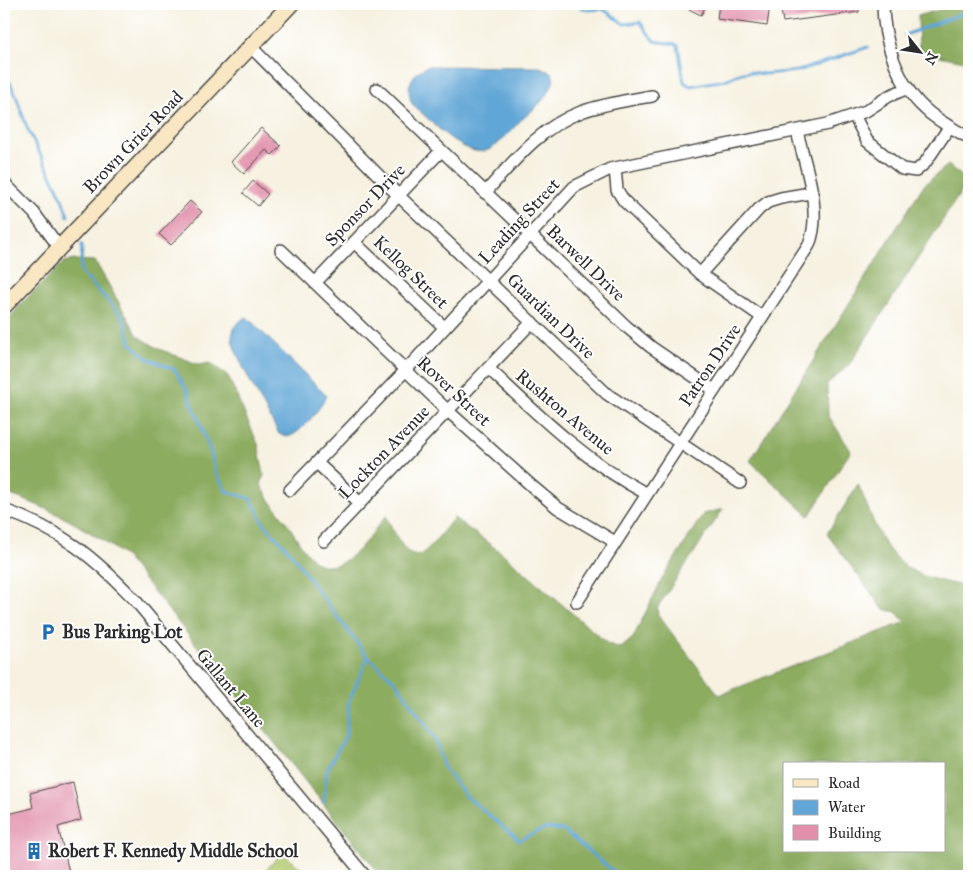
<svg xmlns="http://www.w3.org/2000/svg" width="973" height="880" font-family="'IM FELL Great Primer',serif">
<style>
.green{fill:#b1c86d;stroke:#6e7a4c}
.forest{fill:#8cac60;stroke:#5c6c46;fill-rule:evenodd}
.water{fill:#61a6d6;stroke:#466880}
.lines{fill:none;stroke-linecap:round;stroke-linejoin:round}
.stream{stroke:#61a6d6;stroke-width:3}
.building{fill:#e18fab}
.street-casing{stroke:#494946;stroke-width:14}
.secondary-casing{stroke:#494946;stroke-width:18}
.street{stroke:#fff;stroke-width:11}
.secondary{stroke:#f9e7c3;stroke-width:15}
.labels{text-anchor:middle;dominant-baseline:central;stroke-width:4;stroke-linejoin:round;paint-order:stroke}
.street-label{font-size:18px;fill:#2b2b2b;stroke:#fff}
.poi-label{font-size:18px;font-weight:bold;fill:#2b2b2b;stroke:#fff;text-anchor:start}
</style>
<rect width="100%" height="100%" fill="#fff"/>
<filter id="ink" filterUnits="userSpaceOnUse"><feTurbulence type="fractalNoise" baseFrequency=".02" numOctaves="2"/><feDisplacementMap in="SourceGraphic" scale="10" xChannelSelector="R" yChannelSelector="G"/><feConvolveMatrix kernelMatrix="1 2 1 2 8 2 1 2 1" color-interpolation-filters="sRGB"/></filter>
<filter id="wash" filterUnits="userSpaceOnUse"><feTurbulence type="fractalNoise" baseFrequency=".0096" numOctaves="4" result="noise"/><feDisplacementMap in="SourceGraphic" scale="20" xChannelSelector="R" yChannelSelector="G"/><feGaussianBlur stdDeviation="1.12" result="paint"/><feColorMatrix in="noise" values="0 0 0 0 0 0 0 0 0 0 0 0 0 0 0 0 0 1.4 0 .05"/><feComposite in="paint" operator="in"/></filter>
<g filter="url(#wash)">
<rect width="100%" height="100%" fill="#f6f1e0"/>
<path class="green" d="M282 852 306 873 308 876H261Z"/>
<path class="forest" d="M959 4H969V72L964 61 919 52 918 16Z
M948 165 968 181 849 365 827 384 828 415 851 451 809 516 750 461 923 186Z
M75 260 95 261 138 336 159 349 200 365 210 363 228 376 258 444 264 475 261 485C269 501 281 514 291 529 298 540 306 556 318 563 344 578 372 533 386 516 415 575 418 561 454 518L502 553 608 644 621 648 633 638 662 579 703 514 723 509 657 608 658 615 719 695 905 622 896 612 883 609 827 534 858 484C873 517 881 556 917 573 932 580 953 583 969 588V876H581L540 872 535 876H381L126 557C90 530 47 506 4 493V325L19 306 64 262ZM784 764H944V851H784Z"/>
<path class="water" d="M429 66 540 67 552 73 554 80C548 99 534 109 520 121 511 130 498 148 485 151 463 157 428 118 412 104 405 87 411 72 429 66Z
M247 317 326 395C324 405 300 434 290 436 286 437 283 436 279 434 270 417 232 352 232 338 232 329 238 320 247 317Z"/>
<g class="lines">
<path class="stream" d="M574 4 588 10 603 9 624 24 640 22 654 41 675 44 678 46 684 82 690 86 725 80 741 73 750 72 764 74 798 71 868 47
M905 35 969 11
M4 71 15 93 27 128 60 193 68 216
M82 245 81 272 123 317 131 344 149 359 175 370 187 390 211 453 216 473 226 491 251 499 264 524 292 554 317 590 368 657 397 683 435 739 444 768 466 796 519 840 546 828 563 830 619 876
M324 802 327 770 346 735 349 701 368 657"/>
</g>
<g id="blocks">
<path class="building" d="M678 4H707L701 15Z
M719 4 770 5 767 26 717 19Z
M780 4H858L859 12 783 22Z
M261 128 281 146 272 155 266 150 244 174 231 162Z
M253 181 268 194 258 206 243 193Z
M190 201 202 212 171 245 159 234Z
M73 782 81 820 58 827 70 876H4V815L33 808 30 793Z"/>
</g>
</g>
<g filter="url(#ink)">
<use href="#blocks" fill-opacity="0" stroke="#494946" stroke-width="1"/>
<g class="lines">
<g class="street-casing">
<path id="street" d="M883 4C883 40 898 85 925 109 936 120 951 127 964 135
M250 46 399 196 607 394 740 483
M377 89 627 327 651 347 714 390
M854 115 867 141 902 169 916 171 925 163 950 126
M615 168 617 190 624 201 700 274 762 317
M4 183 34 213 59 247
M485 193C513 162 540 127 581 112 603 104 629 100 652 96
M354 242 444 327
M281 250 448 411 534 488 558 508 615 542
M700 274 759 209 768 202 781 198 810 193
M315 283 441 151
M488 368C538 415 586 462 647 494
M317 463 360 503
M290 490 406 370 574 187 610 169 828 124 866 111 889 96 908 88
M4 510C61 530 94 557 135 600L365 876
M324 541 532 322
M577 602 809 245C823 210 805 167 797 131"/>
</g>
<g class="secondary-casing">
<path id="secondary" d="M4 306 291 4"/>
</g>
<use href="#street" class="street"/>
<use href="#secondary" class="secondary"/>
</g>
</g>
<defs>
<g id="parking-bare" transform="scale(1.35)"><path d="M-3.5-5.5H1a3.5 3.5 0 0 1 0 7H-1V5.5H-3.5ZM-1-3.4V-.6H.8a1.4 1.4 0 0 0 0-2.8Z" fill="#1f6fb2" stroke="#fff" stroke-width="2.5" paint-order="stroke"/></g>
<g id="building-bare" transform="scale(1.35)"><path d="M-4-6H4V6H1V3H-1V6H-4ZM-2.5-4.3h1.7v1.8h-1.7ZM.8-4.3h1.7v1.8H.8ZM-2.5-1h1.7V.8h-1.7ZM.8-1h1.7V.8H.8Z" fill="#1f6fb2" stroke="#fff" stroke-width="2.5" paint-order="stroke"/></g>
</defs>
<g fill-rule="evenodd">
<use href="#parking-bare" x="48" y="632"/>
<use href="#building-bare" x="34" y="851"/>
</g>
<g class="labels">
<g class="street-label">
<text transform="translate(133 142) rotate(-46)">Brown Grier Road</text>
<text transform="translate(365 205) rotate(-46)">Sponsor Drive</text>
<text transform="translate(519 221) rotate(-47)">Leading Street</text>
<text transform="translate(586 263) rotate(44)">Barwell Drive</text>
<text transform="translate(411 272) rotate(44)">Kellog Street</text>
<text transform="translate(551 316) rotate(44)">Guardian Drive</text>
<text transform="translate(710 365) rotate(-56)">Patron Drive</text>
<text transform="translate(454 391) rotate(43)">Rover Street</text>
<text transform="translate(565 412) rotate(40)">Rushton Avenue</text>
<text transform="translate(384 452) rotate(-46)">Lockton Avenue</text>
<text transform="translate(231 688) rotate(50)">Gallant Lane</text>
</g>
<g class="poi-label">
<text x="62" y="632">Bus Parking Lot</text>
<text x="48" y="851">Robert F. Kennedy Middle School</text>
</g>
</g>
<rect width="973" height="880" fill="none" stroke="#fff" stroke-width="20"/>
<rect x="783" y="762" width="162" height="90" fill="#ffffff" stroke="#aaaaaa"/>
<rect x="793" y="779" width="25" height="8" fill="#f9e7c3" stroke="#aaaaaa"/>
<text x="828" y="788" font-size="15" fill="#2b2b2b">Road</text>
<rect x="793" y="800" width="25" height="15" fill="#61a6d6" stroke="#aaaaaa"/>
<text x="828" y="812" font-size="15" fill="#2b2b2b">Water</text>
<rect x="793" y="825" width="25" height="15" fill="#e18fab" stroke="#aaaaaa"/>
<text x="828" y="838" font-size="15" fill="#2b2b2b">Building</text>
<g transform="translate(920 52) rotate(120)" stroke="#ffffff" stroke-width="4" paint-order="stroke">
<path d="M0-4L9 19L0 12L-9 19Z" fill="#2b2b2b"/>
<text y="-8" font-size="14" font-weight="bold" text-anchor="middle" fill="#2b2b2b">N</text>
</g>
</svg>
